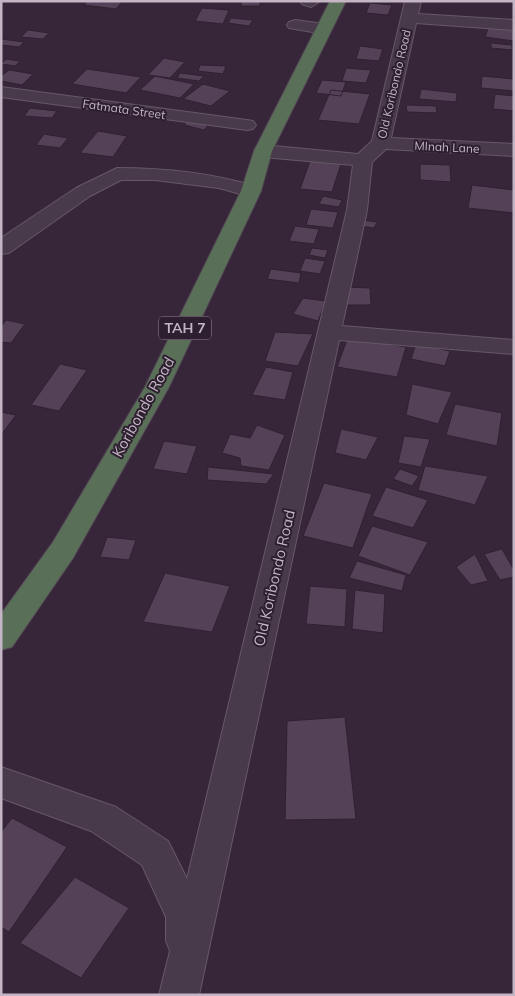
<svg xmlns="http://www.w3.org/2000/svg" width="515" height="996" font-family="Mulish,sans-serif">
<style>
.building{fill:#544057;stroke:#2f2131}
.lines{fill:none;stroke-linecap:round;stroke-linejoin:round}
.minor-casing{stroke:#665868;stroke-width:2}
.highway-casing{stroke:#504252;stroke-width:2}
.minor{fill:#483a4a;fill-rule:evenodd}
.highway{fill:#5a6f58;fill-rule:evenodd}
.labels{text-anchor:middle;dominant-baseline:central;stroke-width:4;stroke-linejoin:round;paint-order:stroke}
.far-street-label{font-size:12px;fill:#c4b5c5;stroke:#2d1f2f}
.shield{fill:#2d1f2f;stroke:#978898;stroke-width:1}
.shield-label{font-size:14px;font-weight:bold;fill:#c4b5c5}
.street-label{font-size:15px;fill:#c4b5c5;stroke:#2d1f2f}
</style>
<rect width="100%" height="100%" fill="#372639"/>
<path class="building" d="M87 1H123L116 9 84 5Z
M241 1H260V6H241Z
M370 3 392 5 388 15 366 13Z
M202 8 229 10 223 24 195 21Z
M231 18 253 20 249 26 228 23Z
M489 26 514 29V41L485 37Z
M28 30 49 33 43 39 21 37Z
M1 39 24 42 19 47 1 45Z
M491 43 512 45V50L491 48Z
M360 46 383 49 379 61 356 59Z
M164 58 185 62 170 78 148 75Z
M6 59 20 61 15 66 1 64Z
M200 65 226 66 223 74 198 71Z
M346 68 371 70 366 83 342 81Z
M87 69 141 77 126 93 72 84Z
M9 70 33 74 22 85 1 81V76Z
M180 73 204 76 199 81 177 78Z
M155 76 194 84 180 98 140 90Z
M482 76 514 79V91L481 88Z
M322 80 346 82 341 96 316 93Z
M203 84 230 91 211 106 183 99Z
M421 89 457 93 456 102 419 99Z
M331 90 370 94 359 124 318 120Z
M495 94 514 96V111L493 109Z
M406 105 436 106 437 113 407 112Z
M30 108 57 111 52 118 24 116Z
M190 119 210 123 204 130 184 125Z
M98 131 127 136 113 157 80 153Z
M44 134 68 138 60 148 36 145Z
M310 161 341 164 332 192 300 189Z
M420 164 450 165 451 182 420 180Z
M472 185 514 190V213L468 208Z
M323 196 342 200 339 207 319 204Z
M311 209 338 212 333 228 306 225Z
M361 220 377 222 374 228 359 226Z
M295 226 319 229 314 244 289 241Z
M312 248 328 250 325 258 309 255Z
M305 258 325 261 320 274 300 271Z
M271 269 301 273 299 283 267 279Z
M343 287 370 288 371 305H343Z
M303 298 326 301 318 321 293 314Z
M6 320 25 324 11 343 1 342V327Z
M275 332 313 334 298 366 265 361Z
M348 337 406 347 397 377 337 367Z
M416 344 450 351 445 366 411 359Z
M60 364 87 370 59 411 31 405Z
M266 367 293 372 285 400 252 395Z
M412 384 452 392 438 424 406 415Z
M455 404 502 413 497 446 446 435Z
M1 412 16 415 1 435Z
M257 425 285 435 269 470 241 466 240 458 222 453 230 434 250 438Z
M341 429 378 437 366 460 335 453Z
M404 436 430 439 421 467 398 463Z
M164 441 197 446 187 474 153 469Z
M425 466 488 476 475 505 418 490Z
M208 467 274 474 266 484 207 480Z
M400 469 419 476 412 486 393 479Z
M324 483 372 494 353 548 303 536Z
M386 487 428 500 413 528 372 516Z
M372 526 428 542 410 575 358 556Z
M107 537 136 540 129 560 100 557Z
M502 549 514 570V577L500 580 484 554Z
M475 554 488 581 471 585 456 567Z
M357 561 406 575 402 591 349 578Z
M165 573 230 586 212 632 143 622Z
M310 586 347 589 345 627 306 624Z
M355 590 385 594 383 633 352 629Z
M345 717 356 819 285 820 287 721Z
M12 818 67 847 9 932 1 927V832Z
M75 877 129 908 81 978 20 943Z"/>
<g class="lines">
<g class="minor-casing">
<path id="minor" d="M300 1H318L319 2 311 7 302 4Z
M405 1H421L418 14 514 20V30L416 23 391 138 514 144V156L386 149 372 162 367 210 342 326 514 340V354L339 340 199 995H159L170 951 166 941V917L142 865 91 831 1 798V767L116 807 168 841 187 879 347 210 353 165 263 157 256 155 254 151 256 147 263 145 358 154 372 141Z
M295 20 324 24 332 29 324 34 289 28 287 25 289 22Z
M1 87 247 120 253 121 256 125 253 129 247 130 1 97Z
M117 168C165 168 212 173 258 187L261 191 258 195 251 197 219 188 155 180H121L90 196 9 253 1 254V238L76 188Z"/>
</g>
<g class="highway-casing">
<path id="highway" d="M330 1H346L272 151 261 191 169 387 73 558 12 647 1 650V614L53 542 145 387 241 191 254 151Z"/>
</g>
<use href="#minor" class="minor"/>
<use href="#highway" class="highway"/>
</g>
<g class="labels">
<g class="far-street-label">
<text transform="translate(394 84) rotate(-77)">Old Koribondo Road</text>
<text transform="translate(124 109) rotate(8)">Fatmata Street</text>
<text transform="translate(447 147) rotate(3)">MInah Lane</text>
</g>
<rect class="shield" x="159" y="316.5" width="52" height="23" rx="4"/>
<g class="shield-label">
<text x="185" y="328">TAH 7</text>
</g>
<g class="street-label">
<text transform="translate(143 407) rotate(-61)">Koribondo Road</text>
<text transform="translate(274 578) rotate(-77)">Old Koribondo Road</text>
</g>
</g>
<rect width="515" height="996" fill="none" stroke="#c4b5c5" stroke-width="5"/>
</svg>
